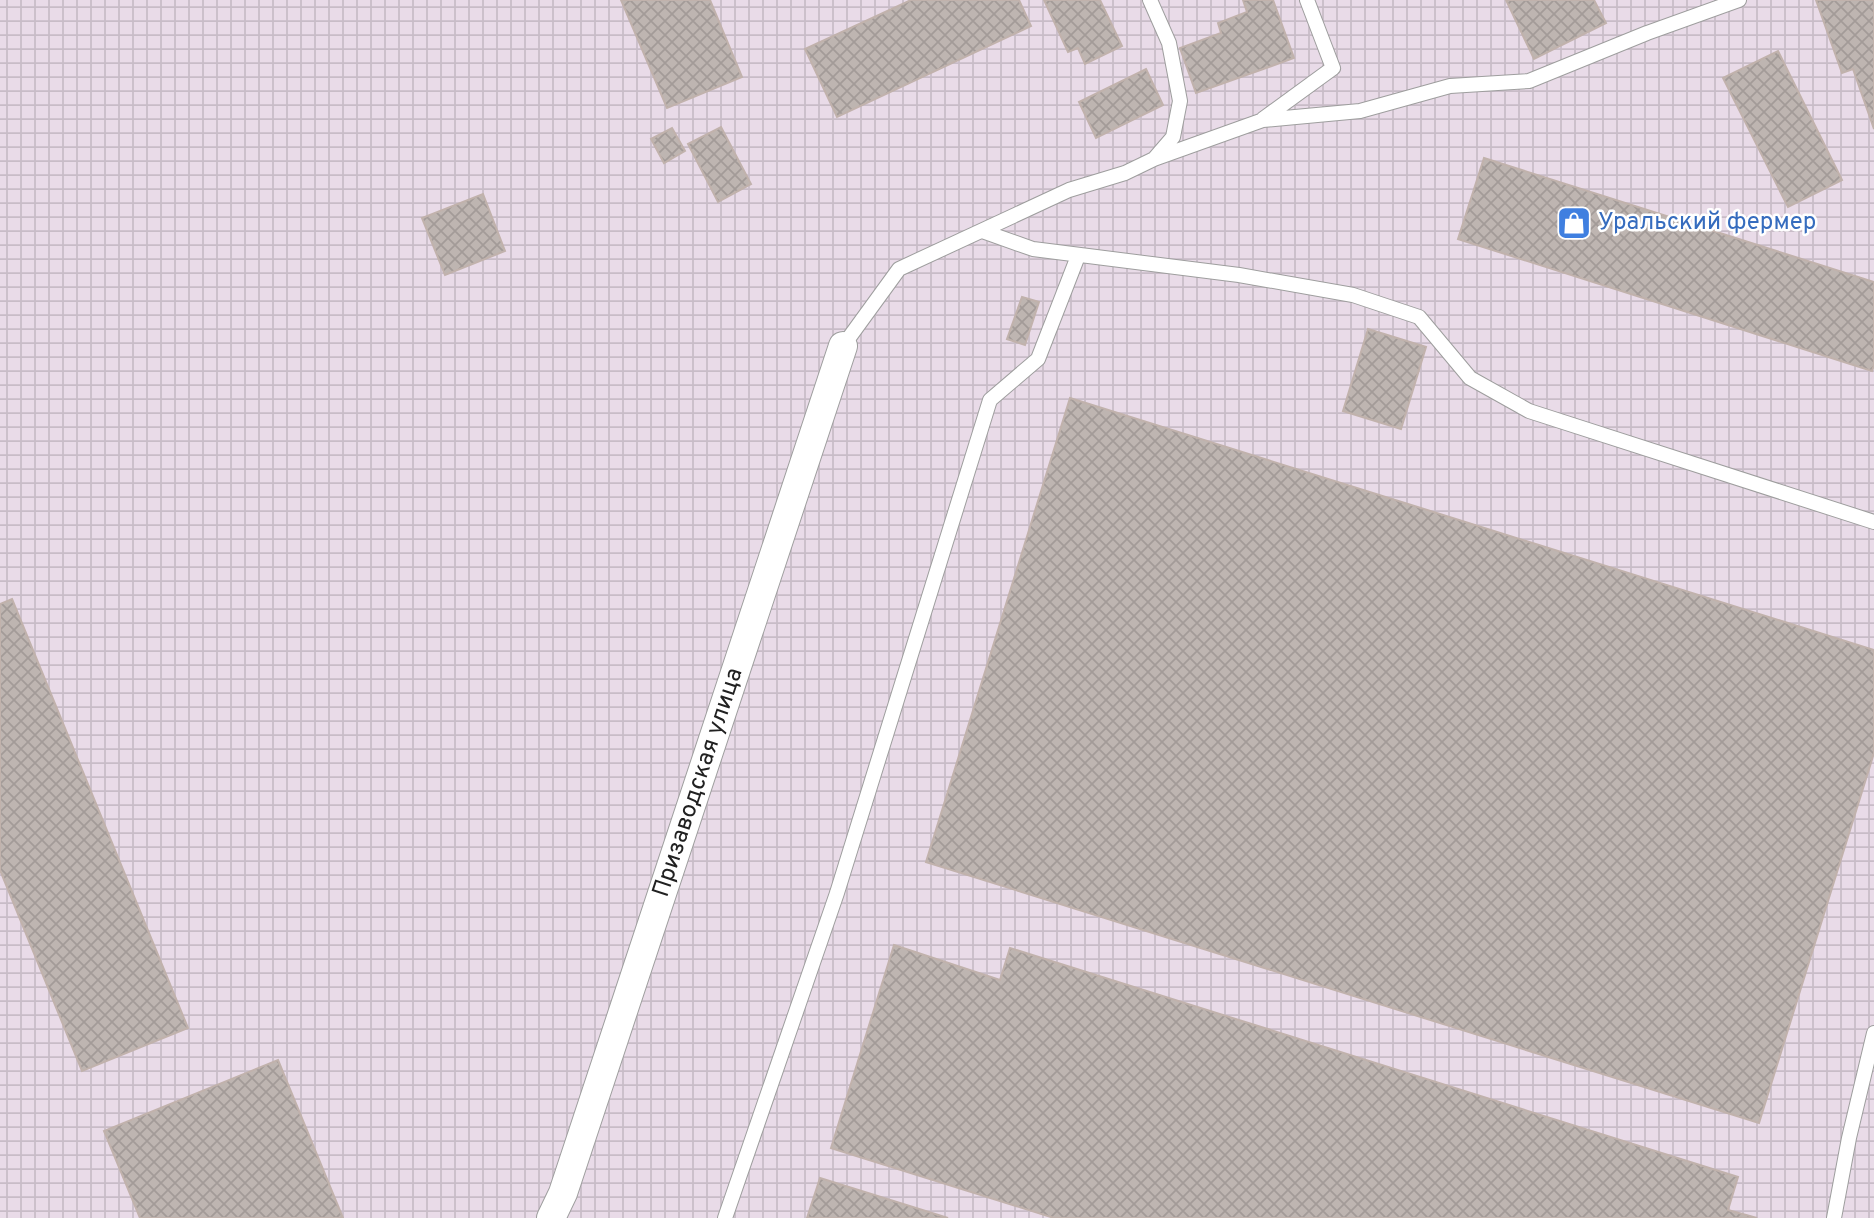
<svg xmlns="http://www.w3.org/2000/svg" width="1874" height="1218" font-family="Overpass,sans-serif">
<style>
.industrial{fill:url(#industrial-grid)}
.building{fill:url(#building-cross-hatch);stroke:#c1b2ac;stroke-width:2}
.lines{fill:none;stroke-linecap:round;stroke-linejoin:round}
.lane-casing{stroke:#9e9e9e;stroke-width:16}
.street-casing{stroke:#9e9e9e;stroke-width:30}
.lane{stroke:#fff;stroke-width:14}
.street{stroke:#fff;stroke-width:28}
.labels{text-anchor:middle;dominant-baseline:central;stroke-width:5;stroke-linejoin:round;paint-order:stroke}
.shop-label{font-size:24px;fill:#366cbe;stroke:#fff;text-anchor:start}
.street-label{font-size:24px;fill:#212121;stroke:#fff}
</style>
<defs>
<pattern id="industrial-grid" width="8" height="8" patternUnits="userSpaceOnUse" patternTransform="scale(1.75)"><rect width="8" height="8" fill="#e9dbe8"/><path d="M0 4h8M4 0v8" fill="none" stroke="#c8bcc7"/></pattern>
<pattern id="building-cross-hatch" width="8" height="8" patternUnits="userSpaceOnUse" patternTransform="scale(1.75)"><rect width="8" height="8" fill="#beb5b1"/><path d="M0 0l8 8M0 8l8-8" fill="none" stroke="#a39b98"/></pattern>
</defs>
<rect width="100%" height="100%" fill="#f0ede8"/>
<path class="industrial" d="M0 0H1874V1218H0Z"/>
<path class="building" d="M621 0H710L742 77 667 108Z
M911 0H1019L1031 26 837 117 805 49Z
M1044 0H1100L1122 46 1085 64 1078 48 1068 52Z
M1243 0H1273L1294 58 1196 93 1180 48 1221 33 1218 23 1247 12Z
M1506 0H1594L1606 23 1534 59Z
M1816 0H1874V129L1853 69 1842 73Z
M1778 51 1842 180 1788 207 1723 78Z
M1146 69 1163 105 1096 138 1079 102Z
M721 127 751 184 718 202 688 144Z
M672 128 685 151 664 163 651 139Z
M1484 158 1874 282V365L1872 371 1458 239Z
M483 194 505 251 445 275 422 218Z
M1022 297 1039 302 1025 345 1007 339Z
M1368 329 1426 347 1401 429 1343 411Z
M1070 398 1874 650V753L1759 1123 926 862Z
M12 599 188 1028 82 1071 0 870V604Z
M894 945 1000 980 1010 948 1738 1177 1728 1210 1757 1218H1054L831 1148Z
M278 1060 343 1218H140L104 1131Z
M820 1178 948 1218H807Z"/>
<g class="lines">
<g class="lane-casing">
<path id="lane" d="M1263 119 1333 68 1307 0
M1154 159 1263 120 1360 111 1450 86 1529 81 1647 33 1739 0
M982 231 1033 249 1239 275 1353 295 1419 317 1470 378 1529 411 1874 522
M843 346 899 269 1069 190 1125 173 1154 159 1173 137 1180 101 1169 43 1150 0
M725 1218 837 893 990 400 1038 359 1078 256
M1834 1218 1849 1138 1874 1033"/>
</g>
<g class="street-casing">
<g id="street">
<path id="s1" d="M551 1218 563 1193 843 346"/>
</g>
</g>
<use href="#lane" class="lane"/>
<use href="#street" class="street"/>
</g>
<defs>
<g id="shop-square" transform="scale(1.75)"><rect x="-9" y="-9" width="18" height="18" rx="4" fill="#3f7fe0" stroke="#fff"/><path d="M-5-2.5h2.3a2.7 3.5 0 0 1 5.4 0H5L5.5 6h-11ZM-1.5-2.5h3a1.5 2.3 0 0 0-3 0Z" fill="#fff"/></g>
</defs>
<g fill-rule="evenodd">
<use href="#shop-square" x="1574" y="223"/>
</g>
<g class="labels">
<g class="shop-label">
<text x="1598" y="223">Уральский фермер</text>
</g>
<g class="street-label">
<text stroke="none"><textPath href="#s1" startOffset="460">Призаводская улица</textPath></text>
</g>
</g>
</svg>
